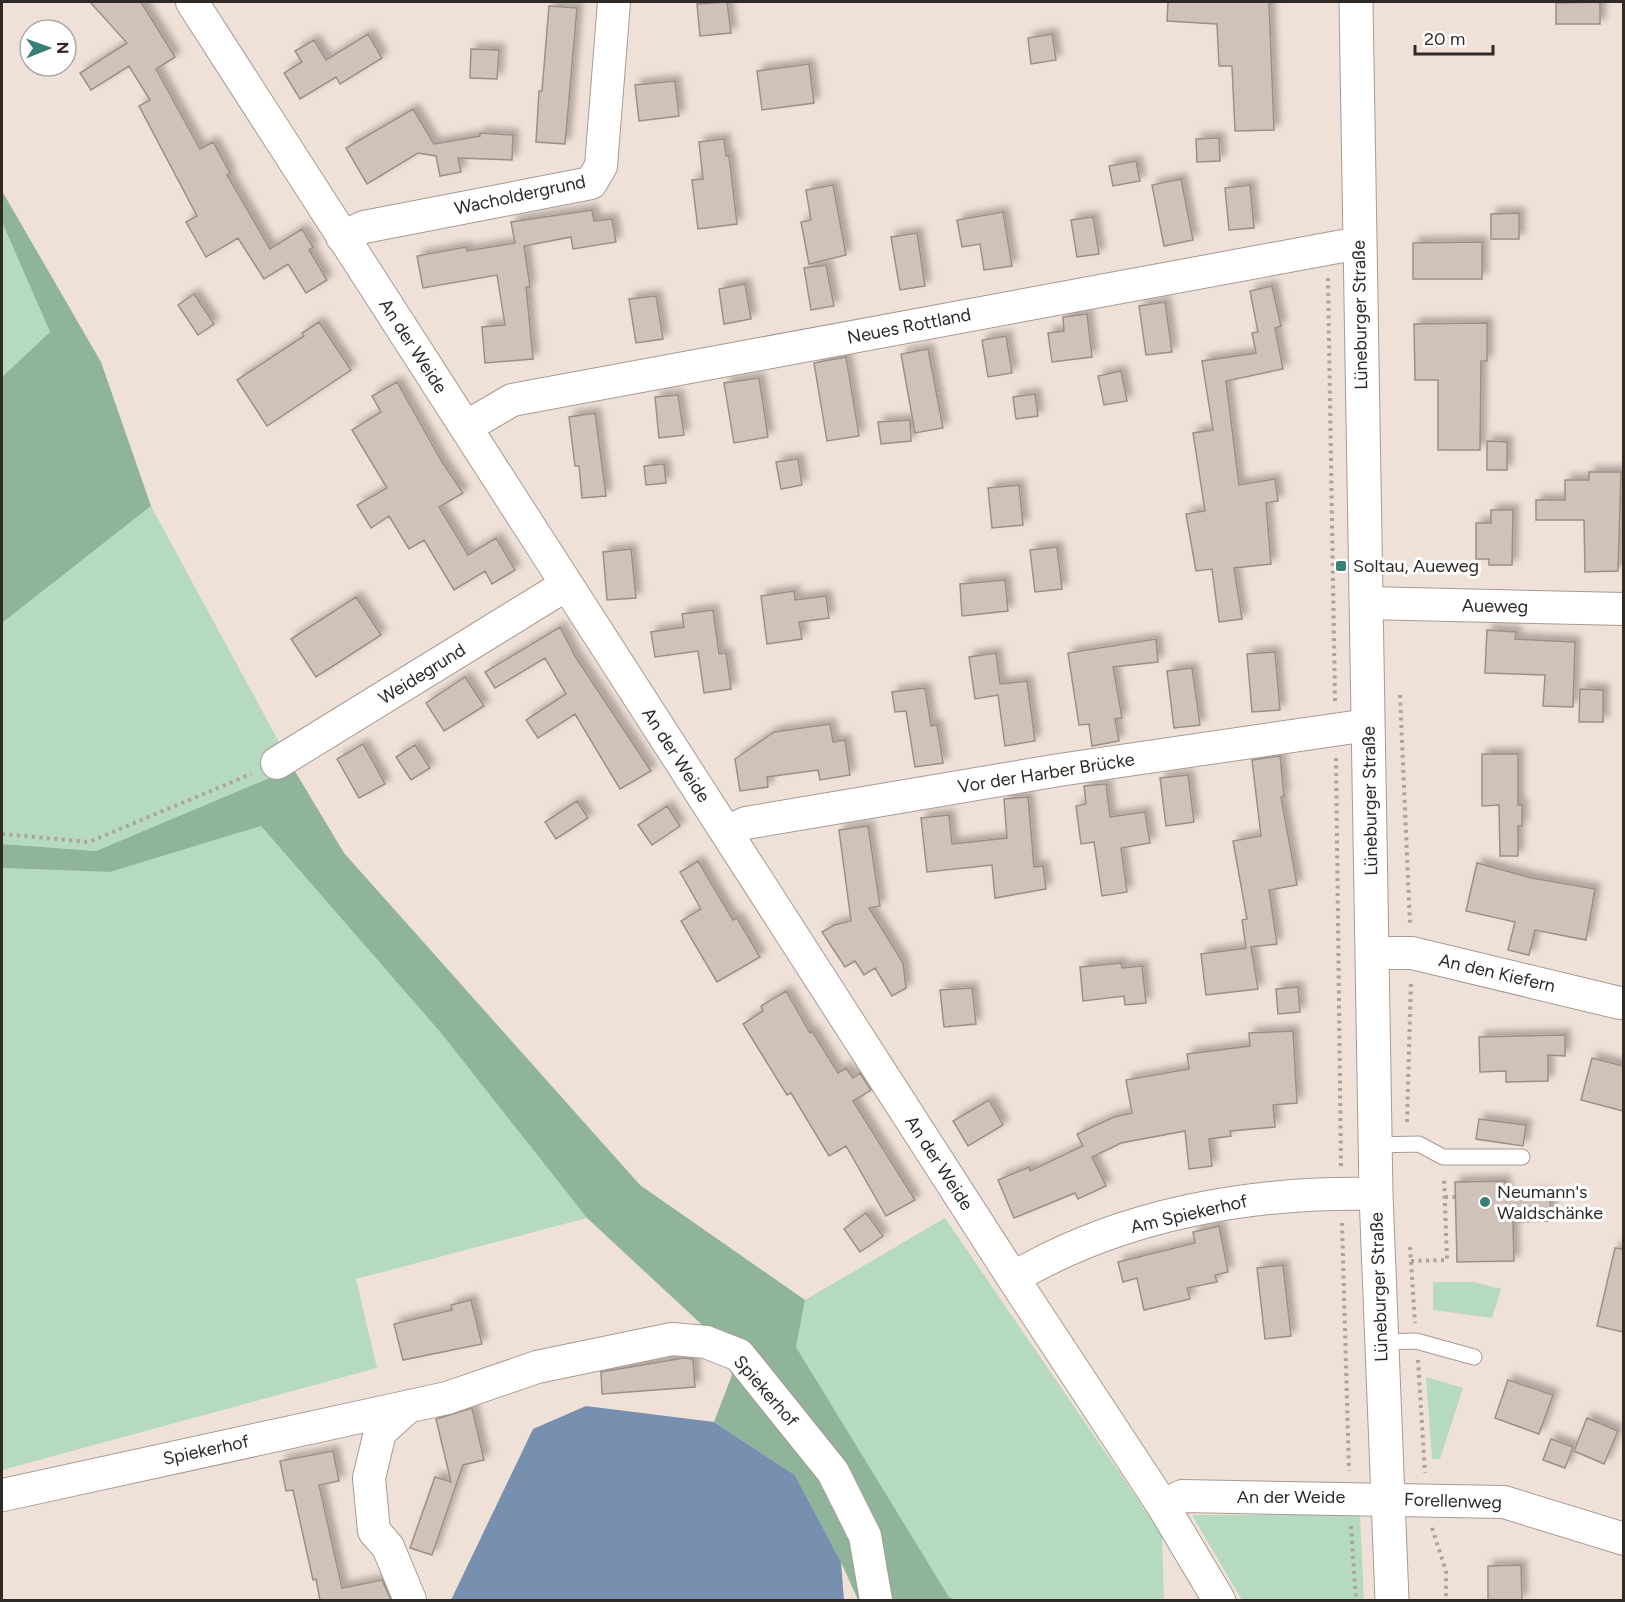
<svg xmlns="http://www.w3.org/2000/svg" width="1625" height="1602" font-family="Figtree,sans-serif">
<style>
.green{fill:#b5dac0}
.forest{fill:#8fb49a}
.water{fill:#7890af}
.building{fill:#d1c2b9;stroke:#9d8f87;stroke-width:1.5;filter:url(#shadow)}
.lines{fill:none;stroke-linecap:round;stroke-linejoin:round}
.lane-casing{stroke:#a89a92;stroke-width:17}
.street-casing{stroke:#a89a92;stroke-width:34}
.primary-casing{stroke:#a89a92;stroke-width:35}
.path{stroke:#aea29b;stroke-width:4;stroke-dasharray:3 4.5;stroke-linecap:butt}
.lane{stroke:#fff;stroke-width:15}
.street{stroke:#fff;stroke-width:32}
.primary{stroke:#fff;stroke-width:33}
.poi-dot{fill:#398079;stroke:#fff;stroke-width:2}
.labels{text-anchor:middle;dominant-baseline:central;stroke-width:6;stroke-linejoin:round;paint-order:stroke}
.street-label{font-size:18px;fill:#2f2a26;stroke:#fff}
.poi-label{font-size:18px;fill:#2f2a26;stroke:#fff;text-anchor:start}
</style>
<defs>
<filter id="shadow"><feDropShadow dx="5.5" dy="-5.5" stdDeviation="3" flood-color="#0004"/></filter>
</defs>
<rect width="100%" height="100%" fill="#f0e1d8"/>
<path class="green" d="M2 222 50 332 2 377Z
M151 506 293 768 96 851 2 844V623Z
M261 826 441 1033 587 1218 356 1279 377 1368 2 1470V868L110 872Z
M945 1218 1162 1535 1164 1600H956L949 1597 796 1347 805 1300Z
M1433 1282H1475L1501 1289 1492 1318 1433 1310Z
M1426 1377 1463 1388 1440 1459H1432Z
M1192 1515H1360L1364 1600H1242Z"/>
<path class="forest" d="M2 191 101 362 151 506 2 623V377L50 332 2 222Z
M293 768 344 853 640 1185 805 1300 796 1347 949 1597 956 1600H858L841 1562 795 1475 714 1422 732 1375 713 1335 587 1218 441 1033 261 826 110 872 2 868V844L96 851Z"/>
<path class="water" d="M586 1406 714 1422 795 1475 841 1562 844 1600H451L533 1429Z"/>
<path class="building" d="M90 2H141L175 57 156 69 200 149 213 142 230 173 227 175 270 249 302 229 313 247 309 250 327 280 306 293 288 264 264 279 238 238 206 257 186 222 197 216 139 106 150 100 129 66 91 90 80 73 127 43Z
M727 2 731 33 700 36 697 4Z
M1168 2H1269L1274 130 1235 131 1232 66H1219L1217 24 1167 21Z
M1600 2V24H1556V3Z
M549 6 577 8 565 144 536 142 539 91H542Z
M368 34 382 58 340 84 336 77 300 99 284 73 302 62 295 51 314 40 326 60Z
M1052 34 1056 60 1031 64 1028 38Z
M471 49 499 50 497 79 470 78Z
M809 64 814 103 762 110 757 71Z
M675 81 679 116 639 121 635 85Z
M413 109 434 144 480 136V133L513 135 512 160 458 158 461 172 440 176 436 156 418 153 367 184 346 148Z
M1219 138 1220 161 1197 162 1196 139Z
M724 139 726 156H729L737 224 698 229 692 180 703 179 699 142Z
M1136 161 1140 181 1113 186 1109 166Z
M1181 179 1193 240 1164 246 1152 185Z
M833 185 846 255 809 264 801 222 811 220 806 190Z
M1250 185 1254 228 1229 230 1225 188Z
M592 210 594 221 612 219 616 242 573 249 571 237 524 246 530 287H526L533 359 485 363 482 327 505 325 497 275 423 288 417 256 466 247 467 251 515 243 511 222Z
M1003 212 1012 266 984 270 980 244 962 247 957 220Z
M1519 213V239H1491V214Z
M1093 217 1099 254 1077 257 1071 220Z
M917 233 925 286 900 290 891 237Z
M1482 242V279H1413V243Z
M826 265 834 306 811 310 804 268Z
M745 284 751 319 724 324 719 289Z
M1272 286 1281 326 1275 328 1283 369 1226 381 1239 485 1275 479 1278 501 1266 503 1271 564 1234 568 1242 619 1219 622 1212 569 1196 571 1186 514 1205 511 1193 433 1213 430 1202 361 1256 353 1252 333 1258 332 1250 291Z
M194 294 214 324 198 335 178 305Z
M656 296 663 339 636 343 629 299Z
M1165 302 1172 352 1146 355 1139 306Z
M1087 314 1092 357 1052 362 1048 333 1064 331 1063 317Z
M319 322 351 370 267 426 237 380 304 336 302 333Z
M1487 323V361H1481L1480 450H1438V380H1415L1414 324Z
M1006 336 1012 373 988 377 982 340Z
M928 349 943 428 915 433 901 354Z
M846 357 859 436 827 441 814 363Z
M1121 371 1127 401 1104 405 1098 376Z
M759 378 768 437 734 443 724 383Z
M397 382 442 462 463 493 439 507 468 555 496 538 515 570 492 584 485 571 454 590 424 540 409 549 389 516 371 528 357 505 387 488 352 430 381 412 372 396Z
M1035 394 1038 416 1016 419 1013 397Z
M678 395 684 435 659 438 655 397Z
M595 413 606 496 582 498 579 466H575L569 417Z
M910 420 911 441 881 444 878 422Z
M1487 441 1507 442V470H1487Z
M798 459 802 485 781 489 776 462Z
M664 464 666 483 646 485 644 466Z
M1589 472H1621L1618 571 1585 572 1584 520H1536V500H1565V480H1589Z
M1019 485 1023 525 992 528 988 488Z
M1491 510H1513L1512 565H1489V559H1476V523H1491Z
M1057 547 1062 589 1035 592 1030 550Z
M631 549 636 598 607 600 603 552Z
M1005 580 1008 611 962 616 960 584Z
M794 591 795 600 826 596 829 618 799 622 802 639 767 644 761 596Z
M356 597 381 635 316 677 291 639Z
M713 610 719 654 726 653 731 689 704 693 698 651 655 657 651 632 684 627 682 614Z
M560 627 575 656 651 771 620 789 575 714 538 738 526 720 566 694 545 658 495 688 485 672Z
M1487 630 1516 632 1515 639 1575 642 1573 707 1543 706 1545 675 1485 673Z
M1156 639 1158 662 1113 667 1122 718 1115 719 1119 741 1092 746 1089 724 1079 725 1068 653Z
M1275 652 1280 710 1252 712 1247 654Z
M996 653 1000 684 1027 681 1035 741 1005 746 998 695 975 699 969 657Z
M1192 668 1200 725 1174 728 1167 671Z
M465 677 484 706 444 731 426 703Z
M925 688 931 726 937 725 943 763 915 767 906 711 895 712 892 692Z
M1580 689 1603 690V722H1579Z
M830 724 833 742 845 740 850 775 820 780 818 770 767 777 768 787 740 791 735 759 774 732Z
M363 744 385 784 359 798 337 759Z
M415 745 430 768 411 780 396 757Z
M1482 754H1518V805H1522V826H1518V856H1500L1499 805 1482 806Z
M1280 756 1284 796 1281 797 1297 885 1269 890 1277 944 1251 947 1258 989 1206 995 1201 954 1246 948 1242 920 1247 919 1233 841 1261 836 1252 760Z
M1188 775 1194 822 1166 826 1160 778Z
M1106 784 1110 817 1145 812 1150 843 1121 848 1127 892 1102 896 1094 842 1081 844 1076 806 1086 804 1084 786Z
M1028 797 1034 867 1043 866 1046 889 995 898 992 865 927 872 921 818 949 815 952 844 1007 838 1004 799Z
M577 801 588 818 556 839 545 822Z
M667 806 680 826 652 845 638 825Z
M868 826 880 906 869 908 903 963 906 988 892 996 875 968 864 975 855 961 845 967 822 932 834 925 851 921 839 830Z
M698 861 733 920 737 918 760 957 717 982 681 921 701 909 680 872Z
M1477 863 1532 878 1595 889 1586 940 1535 930 1529 955 1508 950 1515 922 1466 911Z
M1121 963 1122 968 1142 966 1146 1003 1125 1005 1124 996 1083 1001 1080 967Z
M1298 987 1300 1012 1278 1014 1276 989Z
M972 988 976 1024 944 1027 940 990Z
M786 991 810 1033 812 1031 838 1073 846 1068 853 1078 860 1073 871 1090 853 1101 915 1200 886 1216 846 1146 829 1156 791 1093 787 1095 743 1024 763 1011 761 1006Z
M1293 1031 1297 1103 1273 1105 1275 1127 1230 1131 1231 1136 1209 1139 1212 1166 1189 1169 1185 1131 1121 1143 1092 1157 1106 1186 1078 1199 1075 1193 1014 1218 998 1180 1029 1167 1030 1171 1083 1146 1077 1134 1114 1117 1132 1113 1126 1080 1189 1069 1187 1054 1250 1046 1249 1033Z
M1565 1035V1056L1548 1055V1081L1506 1082V1071L1480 1072 1479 1037Z
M1592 1058 1623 1066V1111L1581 1100Z
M989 1100 1003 1125 968 1146 953 1121Z
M1479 1119 1526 1125 1523 1146 1476 1139Z
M1505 1181 1506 1196 1550 1194 1551 1221 1513 1222 1514 1261 1457 1262 1455 1182Z
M866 1213 883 1236 860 1252 844 1229Z
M1219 1226 1228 1272 1215 1275 1217 1282 1187 1288 1190 1299 1144 1310 1137 1278 1123 1282 1118 1262 1195 1243 1193 1232Z
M1615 1248 1623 1249V1332L1597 1326Z
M1283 1265 1291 1336 1265 1339 1257 1268Z
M471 1300 482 1344 403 1360 394 1324 452 1310 451 1305Z
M683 1358 693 1359 695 1387 602 1394 601 1372Z
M1508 1380 1553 1395 1539 1434 1495 1418Z
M472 1408 484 1460 463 1465 432 1555 410 1548 435 1477 451 1482 436 1419Z
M1587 1418 1618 1431 1604 1464 1574 1451Z
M1551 1439 1573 1447 1565 1468 1543 1460Z
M333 1451 339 1481 319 1485 342 1588 382 1580 391 1600H320L316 1579 313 1580 293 1490 286 1491 280 1461Z
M1521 1565 1522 1600H1488V1566Z"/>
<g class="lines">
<g class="lane-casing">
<path id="lane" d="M1376 1145 1419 1144 1443 1157H1522
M1381 1342 1416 1341 1474 1357"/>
</g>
<g class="street-casing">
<path id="street" d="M192 2 1013 1278 1163 1506 1182 1496 1504 1502 1624 1539
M342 237 364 227 591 183 601 166 614 2
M466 427 512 400 1359 243
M1366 603 1624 609
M277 763 566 585
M726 832 746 823 1059 770 1368 725
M1372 953H1412L1620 1003
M1013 1278C1121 1214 1252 1191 1376 1194
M409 1406 380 1432 369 1478 374 1531 388 1547 410 1600
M3 1495 447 1398 537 1367 672 1339 706 1342 739 1355 833 1472 865 1536 876 1600
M1163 1506 1219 1600"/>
</g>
<g class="primary-casing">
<path id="primary" d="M1356 2 1376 1194 1392 1600"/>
</g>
<path class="path" d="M1328 278 1335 703
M1400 695 1410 924
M1336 758 1341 1168
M2 834 89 842 251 774
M1407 1122 1411 980
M1445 1197H1455
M1342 1223 1349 1471
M1410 1247 1415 1323
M1411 1261 1447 1260 1444 1177
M1418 1360 1425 1473
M1351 1526 1356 1600
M1432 1528 1446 1571V1600"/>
<use href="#lane" class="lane"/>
<use href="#street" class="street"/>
<use href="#primary" class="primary"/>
</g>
<g class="poi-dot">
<rect x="1335" y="560" width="12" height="12" rx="3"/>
<circle cx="1485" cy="1202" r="6"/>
</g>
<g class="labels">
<g class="street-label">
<text transform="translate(520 195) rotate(-12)">Wacholdergrund</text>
<text transform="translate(1360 315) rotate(-91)">Lüneburger Straße</text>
<text transform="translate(909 326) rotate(-11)">Neues Rottland</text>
<text transform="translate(413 346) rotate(57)">An der Weide</text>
<text transform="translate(1495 606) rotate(1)">Aueweg</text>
<text transform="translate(422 674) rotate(-32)">Weidegrund</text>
<text transform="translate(676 755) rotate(57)">An der Weide</text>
<text transform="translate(1046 773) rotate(-9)">Vor der Harber Brücke</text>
<text transform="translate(1370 801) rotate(-91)">Lüneburger Straße</text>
<text transform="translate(1497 973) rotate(13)">An den Kiefern</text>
<text transform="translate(939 1163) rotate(57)">An der Weide</text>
<text transform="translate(1189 1214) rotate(-13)">Am Spiekerhof</text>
<text transform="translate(1379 1287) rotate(-92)">Lüneburger Straße</text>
<text transform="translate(766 1391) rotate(49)">Spiekerhof</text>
<text transform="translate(206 1450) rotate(-12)">Spiekerhof</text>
<text x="1291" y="1497">An der Weide</text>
<text transform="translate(1453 1501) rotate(2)">Forellenweg</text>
</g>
<g class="poi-label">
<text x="1353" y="566">Soltau, Aueweg</text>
<text x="1497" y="1192">Neumann's<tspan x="1497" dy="21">Waldschänke</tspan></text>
</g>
</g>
<rect width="1625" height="1602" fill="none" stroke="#2f2a26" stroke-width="6"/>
<g transform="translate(48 48) rotate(89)"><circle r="28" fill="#ffffff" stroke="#acaaa8" stroke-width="1.5"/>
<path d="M0-4.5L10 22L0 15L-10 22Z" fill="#398079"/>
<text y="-9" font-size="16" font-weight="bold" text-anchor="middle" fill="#2f2a26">N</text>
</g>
<path d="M1415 45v9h78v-9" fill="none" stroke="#2f2a26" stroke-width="3"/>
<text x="1424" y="45" font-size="18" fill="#2f2a26" stroke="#ffffff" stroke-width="4.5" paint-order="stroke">20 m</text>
</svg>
